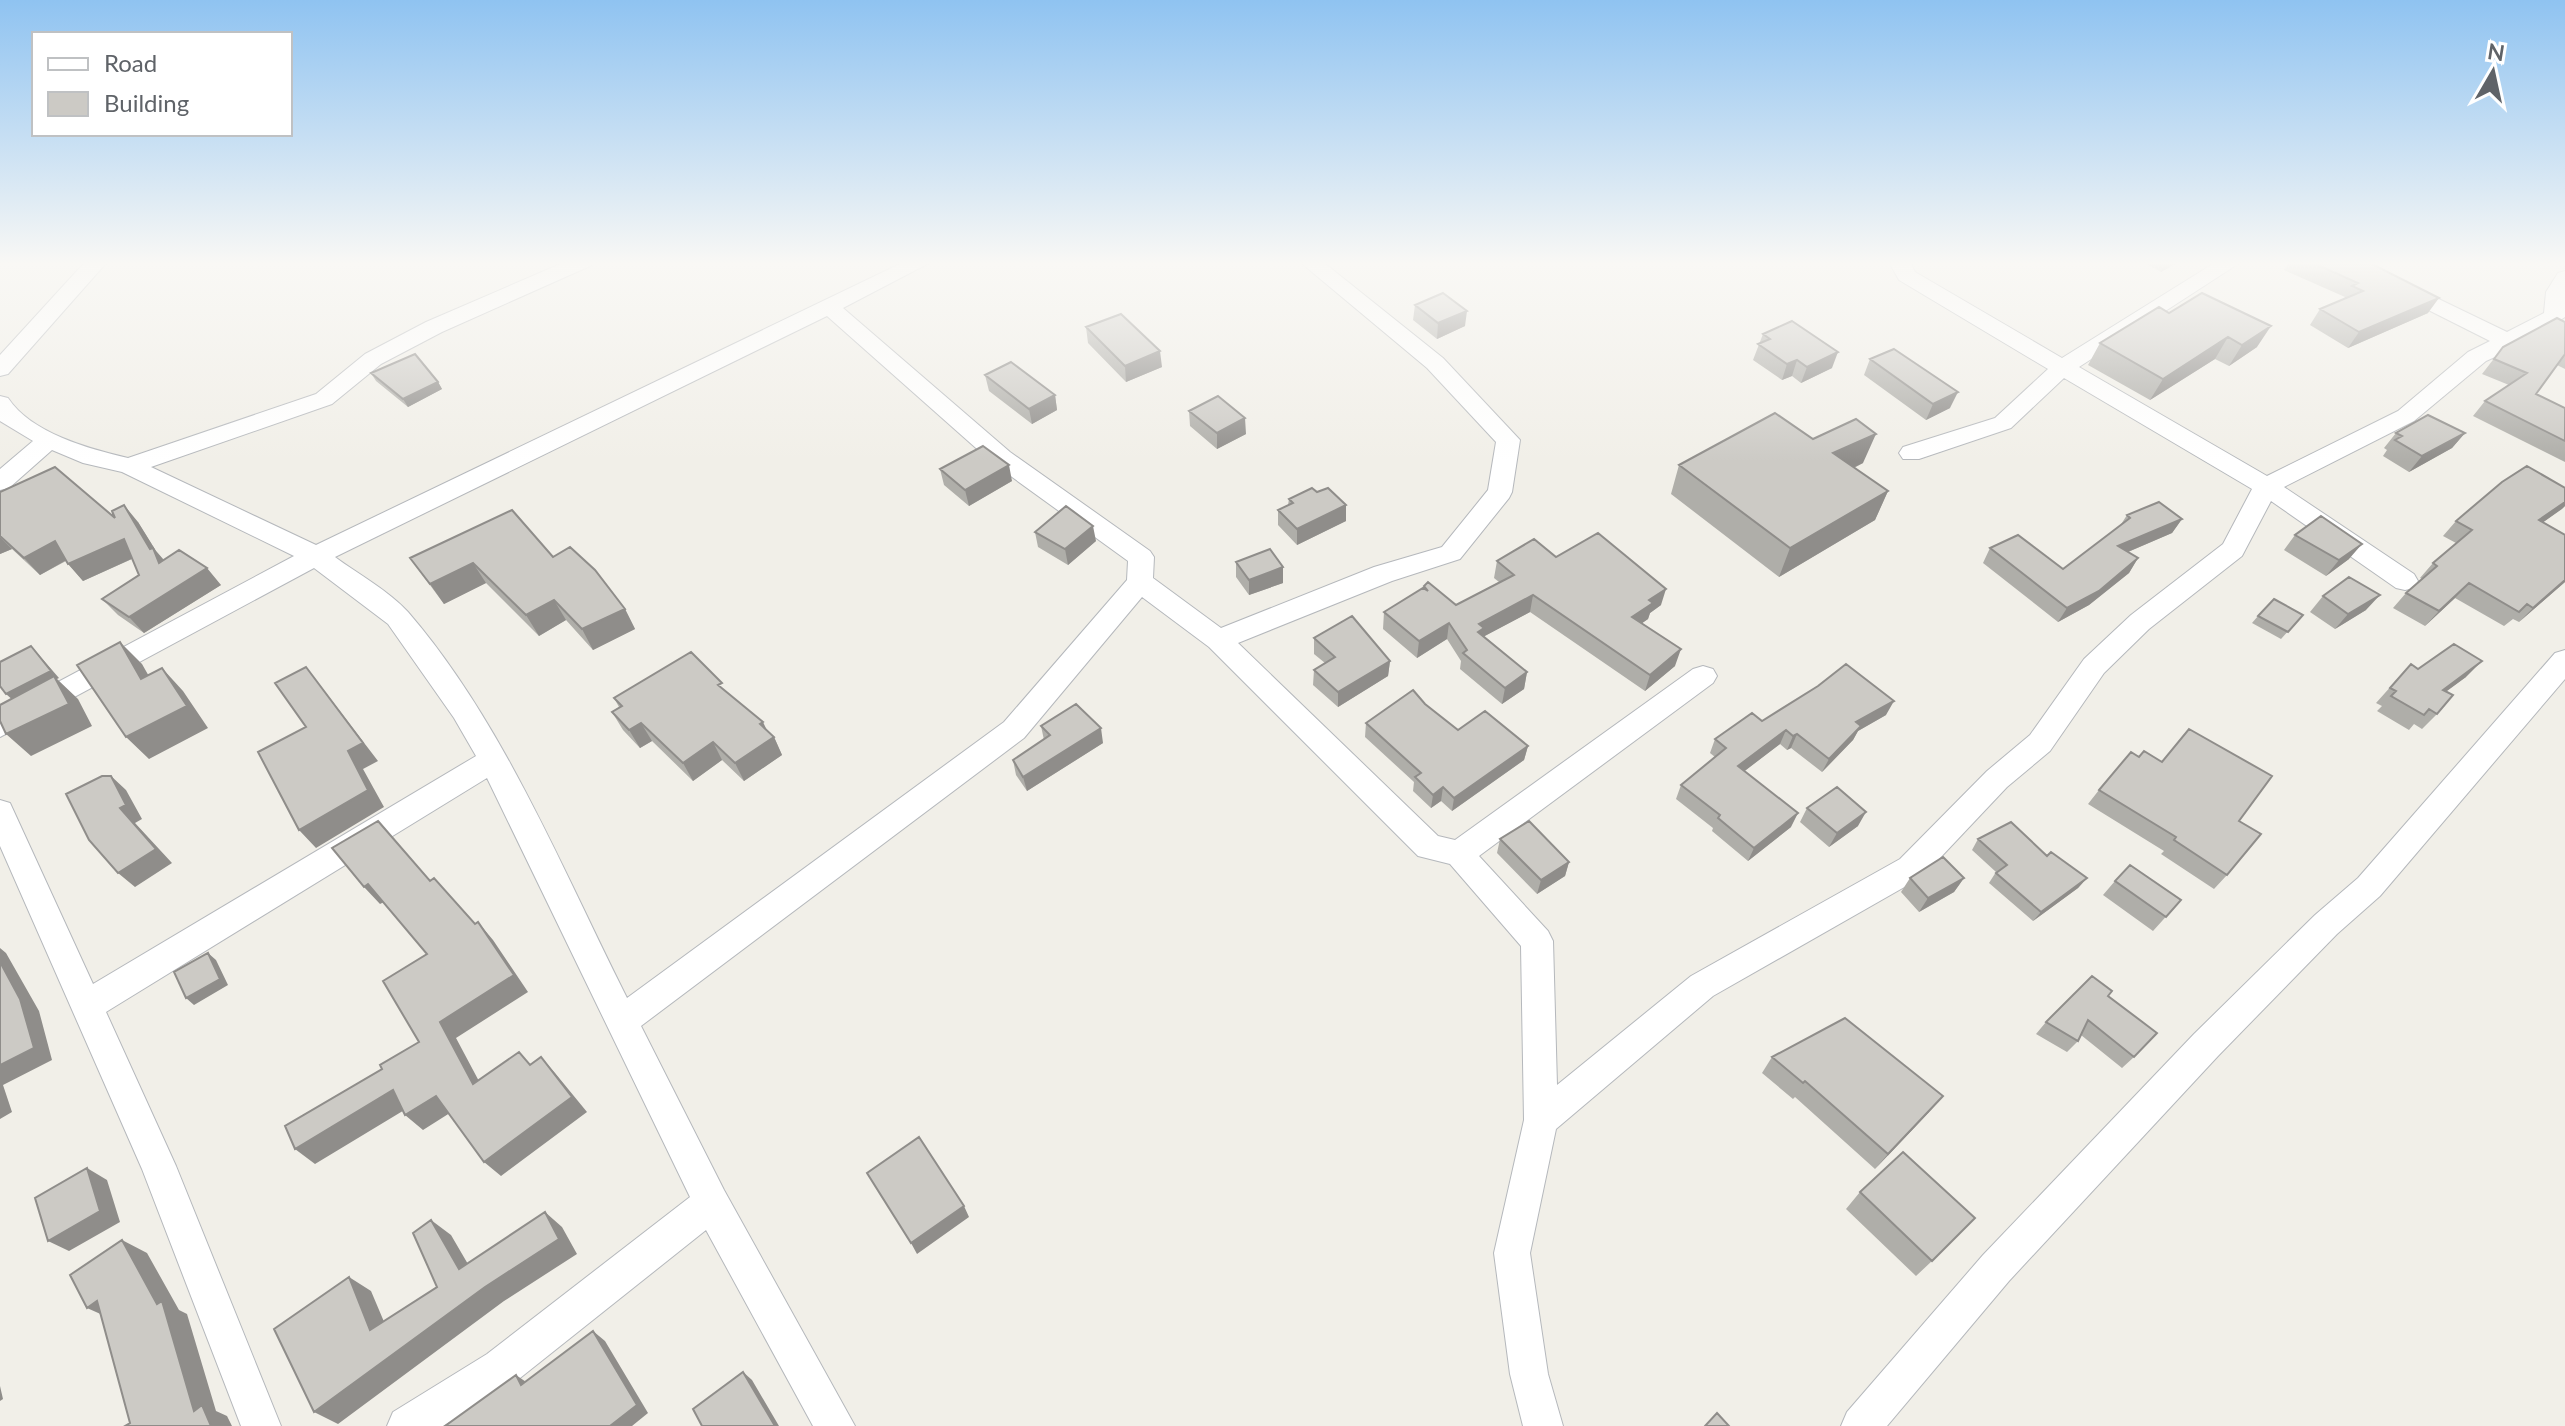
<svg xmlns="http://www.w3.org/2000/svg" width="2565" height="1426" font-family="Lato,sans-serif">
<style>
.lines{fill:none;stroke-linecap:round;stroke-linejoin:round}
.minor-casing{stroke:#b5b8bc;stroke-width:2}
.minor{fill:#fff;fill-rule:evenodd}
.wall{fill:#afaea9}
.shaded-wall{fill:#8f8d8a}
.building{fill:#cccac5;stroke:#8f8d8a;stroke-width:2}
</style>
<rect width="100%" height="100%" fill="#f1efe8"/>
<g class="lines">
<g class="minor-casing">
<path id="minor" d="M85 262H107L8 374 0 376V355Z
M565 262H593L590 266 442 332 381 364 332 404 151 467 316 545 904 262H931L843 308 1010 452 1150 551 1154 557 1153 578 1221 628 1374 567 1442 547 1488 490 1496 442 1427 368 1300 262H1323L1443 358 1520 440 1512 492 1509 498 1460 559 1392 581 1238 643 1438 836 1455 840 1693 669 1703 666 1713 669 1717 676 1713 683 1479 856 1548 931 1553 941 1557 1085 1691 976 1900 859 1987 771 2030 735 2084 659 2131 615 2223 544 2252 489 2064 378 2011 428 1919 459H1903L1899 453 1903 447 1995 418 2048 369 1899 280 1889 262H1910L1915 272 2062 358 2216 262H2241L2079 367 2267 476 2398 411 2468 352 2490 341 2333 262H2362L2507 332 2544 313 2546 292 2558 273 2565 271V317L2517 347 2486 361 2414 421 2284 487 2414 574 2418 581 2414 588 2405 590 2396 588 2271 501 2242 556 2149 629 2104 673 2050 751 2007 787 1922 877 1713 996 1556 1129 1530 1253 1548 1374 1563 1426H1523L1510 1374 1494 1253 1524 1120 1521 946 1450 864 1418 856 1209 647 1142 597 1024 738 641 1026 724 1190 855 1426H813L706 1230 515 1382 443 1426H387L393 1412 487 1354 690 1197 487 778 106 1012 176 1166 281 1426H241L142 1169 0 846V800L10 803 93 984 476 756 454 718 388 624 314 568 0 737V713L294 556 122 472 83 463 52 450 9 488 0 490V469L33 441 0 421V396L8 398C31 433 89 449 128 458L316 394 365 354 426 322ZM827 316 994 464 1128 561 1127 580 1004 722 627 998C562 869 503 722 408 612 389 591 358 574 335 557Z
M2565 650V679L2380 896 2337 934 2218 1056 2009 1281 1887 1426H1841L1847 1412 1983 1255 2194 1034 2315 915 2358 878 2555 653Z"/>
</g>
<use href="#minor" class="minor"/>
</g>
<path class="wall" d="M2143 262H2178L2161 272Z
M2289 262H2368L2428 313 2348 348 2310 325 2320 309 2343 300 2345 297 2284 270Z
M1415 305 1465 326 1437 339 1413 320Z
M2169 313 2257 347 2229 366 2215 359 2150 400 2088 365 2100 343Z
M2565 322V369L2557 365 2536 394 2565 408V462L2473 416 2485 401 2509 385 2482 374 2503 347Z
M1086 327 1162 367 1126 382 1088 343Z
M1763 334 1832 368 1801 383 1792 376 1782 380 1753 360Z
M1870 359 1950 408 1926 420 1864 375Z
M371 373 438 382 442 389 408 407 376 381Z
M985 375 1055 395 1057 410 1032 424 989 391Z
M1189 411 1246 434 1217 449 1190 426Z
M2396 433H2465L2452 448 2409 472 2383 456 2387 450 2384 448Z
M1813 439 1863 463 1854 468 1888 491 1875 520 1779 577 1671 494 1679 465Z
M940 469 1012 481 969 506 944 485Z
M2565 488V506L2543 522 2565 535V582L2519 622 2513 619 2504 626 2455 598 2425 626 2393 608 2406 593 2422 579 2420 578 2433 563 2456 543 2443 536 2456 521Z
M0 492 138 522 156 551 164 560 221 585 144 633 118 615 102 599 139 575 132 559 83 581 66 561 40 575 12 549 0 554Z
M1317 492 1346 505V521L1297 545 1278 525V510L1288 505 1289 499Z
M2127 515 2182 519 2172 533 2128 552 2138 558 2129 573 2089 605 2058 622 1983 563 1990 548 2063 569 2120 526Z
M1035 532 1096 541 1068 565 1038 547Z
M2295 535 2349 559 2326 576 2284 550Z
M553 557 625 609 635 629 593 650 566 620 539 636 486 583 444 604 410 558Z
M1556 557 1661 605 1650 613 1648 619 1642 623 1675 666 1645 691 1530 612 1484 636 1527 672 1524 689 1502 704 1460 669 1461 661 1447 639 1417 658 1383 629 1384 612 1424 588V586L1456 605 1499 582 1494 578 1497 561Z
M1236 562 1283 583 1249 595 1236 577Z
M2323 596 2366 610 2335 629 2310 612Z
M2303 615 2281 639 2252 623 2258 616Z
M1314 638 1390 661 1388 676 1338 707 1313 685 1314 670 1325 663 1314 654Z
M2411 664 2418 669 2466 677 2446 691 2437 714 2422 729 2414 724 2409 730 2377 711 2382 706 2376 703Z
M725 691 774 737 782 755 744 781 722 760 693 781 652 741 640 748 623 730 612 712 619 707 614 698Z
M1425 704 1458 730 1528 746 1524 760 1452 811 1441 801 1431 808 1413 791 1414 782 1365 737 1366 723Z
M1886 715 1858 731 1853 740 1822 772 1791 748 1787 750 1780 744 1744 771 1791 827 1748 861 1712 831 1713 828 1676 799 1681 785 1715 757 1710 753 1715 739 1762 721Z
M1041 726 1103 743 1027 791 1016 775 1013 760 1044 740Z
M2099 790 2239 821 2227 875 2214 889 2161 854 2164 851 2088 804Z
M1807 808 1858 826 1829 847 1800 822Z
M1500 839 1569 862 1565 876 1537 894 1497 853Z
M1978 839 2047 856 2087 878 2078 888 2033 921 1989 883 1996 872 1972 850Z
M1910 878H1964L1954 892 1919 912 1901 892Z
M2115 881 2181 900 2153 931 2103 895Z
M2108 996 2134 1057 2122 1068 2081 1035 2078 1041 2067 1052 2036 1034 2046 1022Z
M1772 1057 1929 1112 1875 1169 1795 1097 1793 1099 1762 1073Z
M1860 1192 1932 1261 1916 1276 1846 1209Z"/>
<path class="shaded-wall" d="M2166 262H2178L2161 272Z
M2439 298 2428 313 2348 348 2359 332Z
M1467 311 1465 326 1437 339 1438 323Z
M2271 326 2257 347 2229 366 2242 345Z
M2228 337 2215 359 2150 400 2163 379Z
M1160 351 1162 367 1126 382 1125 366Z
M1838 352 1832 368 1801 383 1807 367Z
M1797 360 1792 376 1782 380 1787 364Z
M438 382 442 389 408 407 403 399Z
M1958 392 1950 408 1926 420 1933 404Z
M1055 395 1057 410 1032 424 1029 409Z
M1245 418 1246 434 1217 449V433Z
M2465 433 2452 448 2409 472 2422 456Z
M1876 434 1863 463 1822 483 1833 453Z
M1009 465 1012 481 969 506 965 490Z
M1888 491 1875 520 1779 577 1790 548Z
M2565 502V506L2562 509 2525 535 2539 520Z
M124 505 138 522 156 551 167 564 159 563Z
M1346 505V521L1297 545V529Z
M2182 519 2172 533 2109 560 2118 546Z
M1093 526 1096 541 1068 565 1065 549Z
M0 537 12 549 0 554Z
M124 539 138 556 83 581 68 564Z
M55 541 70 558 40 575 24 558Z
M2362 544 2349 559 2326 576 2339 560Z
M2138 558 2129 573 2089 605 2058 622 2067 608Z
M473 563 486 583 444 604 430 584Z
M1283 567V583L1249 595V580Z
M207 568 221 585 144 633 129 617Z
M2565 580V582L2519 622 2533 608Z
M2469 583 2455 598 2425 626 2439 611Z
M1666 589 1661 605 1650 613 1648 619 1628 633 1632 617 1649 600Z
M1533 595 1530 612 1483 637 1476 648 1479 624Z
M2380 595 2366 610 2335 629 2348 614Z
M554 600 566 620 539 636 526 615Z
M625 609 635 629 593 650 582 629Z
M1449 623 1447 639 1417 658 1419 641Z
M120 642 142 664 163 701 141 679Z
M31 646 59 678 57 679 78 699 92 726 31 756 6 734 15 702 6 694Z
M1681 649 1675 666 1645 691 1650 675Z
M1390 661 1388 676 1338 707V692Z
M2482 661 2466 677 2428 705 2443 690Z
M306 667 378 761 363 769 384 807 316 848 299 830 348 751Z
M162 668 183 691 208 728 149 759 126 737Z
M1527 672 1524 689 1502 704 1505 688Z
M1894 701 1886 715 1858 731 1853 740 1822 772 1829 759 1856 722Z
M763 722 771 739 774 737 782 755 744 781 735 763 760 724Z
M641 723 652 741 640 748 629 730Z
M1101 728 1103 743 1027 791 1023 777Z
M1786 730 1780 744 1733 780 1738 766Z
M1797 734 1791 748 1787 750 1793 736Z
M713 742 722 760 693 781 683 763Z
M1528 746 1524 760 1452 811 1454 798Z
M111 776 126 790 142 819 135 823 172 863 135 887 118 873Z
M1443 787 1441 801 1431 808 1433 795Z
M1866 812 1858 826 1829 847 1837 833Z
M1798 813 1791 827 1748 861 1754 848Z
M1569 862 1565 876 1537 894 1541 880Z
M1964 878 1954 892 1919 912 1928 898Z
M2087 878 2078 888 2033 921 2041 912Z
M368 884 384 902 380 904 364 887Z
M478 922 493 940 528 992 456 1038 489 1100 473 1084 440 1022Z
M0 948 6 953 39 1011 52 1060 3 1085 12 1112 0 1119Z
M208 953 216 960 228 985 194 1005 186 998Z
M541 1057 555 1073 587 1112 501 1176 484 1162Z
M393 1090 411 1106 315 1164 295 1149Z
M436 1096 453 1111 423 1130 405 1115Z
M1943 1096 1929 1112 1875 1169 1888 1154Z
M87 1168 107 1180 120 1222 69 1251 48 1241Z
M964 1206 969 1217 917 1254 911 1243Z
M545 1212 562 1227 577 1254 504 1301 338 1424 314 1412Z
M431 1220 451 1235 479 1283 459 1269Z
M122 1240 147 1253 179 1310 187 1314 216 1411 227 1416 232 1426H211L194 1411 157 1304Z
M349 1277 371 1291 393 1343 370 1330Z
M97 1301 114 1320 87 1308Z
M593 1331 605 1341 648 1413 632 1426H610Z
M743 1372 752 1380 779 1426H775Z
M516 1375 529 1384 521 1385Z
M0 1386 3 1399 0 1401Z"/>
<path class="building" d="M2311 262H2368L2439 298 2359 332 2320 309 2363 291 2352 286 2358 283Z
M1443 293 1467 311 1438 323 1415 305Z
M2202 293 2271 326 2242 345 2228 337 2163 379 2100 343 2159 307 2169 313Z
M1121 314 1160 351 1125 366 1086 327Z
M2557 318 2565 322V354L2536 394 2565 408V441L2485 401 2527 373 2494 359 2503 347Z
M1792 321 1838 352 1807 367 1797 360 1787 364 1758 344 1770 339 1763 334Z
M1894 349 1958 392 1933 404 1870 359Z
M415 354 438 382 403 399 371 373Z
M1011 362 1055 395 1029 409 985 375Z
M1218 396 1245 418 1217 433 1189 411Z
M1775 413 1813 439 1856 419 1876 434 1833 453 1888 491 1790 548 1679 465Z
M2428 415 2465 433 2422 456 2395 440 2402 436 2396 433Z
M983 446 1009 465 965 490 940 469Z
M2527 466 2565 488V502L2539 520 2565 535V580L2533 608 2527 604 2519 612 2469 583 2439 611 2406 593 2437 566 2433 563 2472 530 2456 521 2502 482Z
M55 467 115 518 112 511 124 505 150 549 153 548 159 563 179 550 207 568 129 617 102 599 139 575 124 539 68 564 55 541 24 558 0 536V492Z
M1312 488 1317 492 1328 488 1346 505 1297 529 1278 510 1293 503 1289 499Z
M2159 502 2182 519 2118 546 2138 558 2099 591 2067 608 1990 548 2018 535 2063 569 2130 518 2127 515Z
M1066 506 1093 526 1065 549 1035 532Z
M512 510 553 557 570 547 595 570 625 609 582 629 554 600 526 615 473 563 430 584 410 558Z
M2321 516 2362 544 2339 560 2295 535Z
M1598 533 1666 589 1649 600 1653 603 1632 617 1681 649 1650 675 1533 595 1479 624 1484 628 1478 632 1527 672 1505 688 1463 653 1467 650 1449 623 1419 641 1384 612 1423 588 1428 591 1424 586 1428 582 1456 605 1514 575 1497 561 1534 539 1556 557Z
M1270 549 1283 567 1249 580 1236 562Z
M2349 577 2380 595 2348 614 2323 596Z
M2274 599 2303 615 2288 632 2258 616Z
M1352 616 1390 661 1338 692 1314 670 1335 657 1314 638Z
M120 642 141 679 162 668 187 706 126 737 77 665Z
M2454 644 2482 661 2443 690 2453 695 2437 714 2429 709 2424 715 2391 696 2396 691 2390 688 2411 664 2418 669Z
M31 646 51 671 6 694 0 686V662Z
M691 652 722 683 718 685 763 722 760 724 774 737 735 763 713 742 683 763 641 723 629 730 612 712 622 706 614 698Z
M1846 664 1894 701 1856 722 1861 726 1829 759 1797 734 1793 736 1786 730 1738 766 1798 813 1754 848 1718 818 1720 815 1681 785 1726 748 1715 739 1752 713 1762 721 1818 686Z
M306 667 363 743 348 751 368 790 299 830 258 752 306 727 275 683Z
M54 676 69 704 6 734 0 721V705Z
M1413 690 1425 704 1458 730 1485 711 1528 746 1454 798 1443 787 1433 795 1415 777 1421 773 1366 723Z
M1076 704 1101 728 1023 777 1013 760 1050 735 1041 726Z
M2189 729 2272 776 2239 821 2261 834 2227 875 2174 840 2176 837 2099 790 2131 752 2139 757 2144 751 2162 762Z
M102 776H111L126 805 120 808 156 849 118 873 89 840 66 794Z
M1837 787 1866 812 1837 833 1807 808Z
M378 821 430 881 434 878 475 924 478 922 514 975 440 1022 473 1084 519 1052 530 1065 541 1057 572 1097 484 1162 436 1096 405 1115 393 1090 295 1149 285 1126 382 1069 380 1065 419 1042 383 981 427 954 368 884 364 887 332 848Z
M1529 821 1569 862 1541 880 1500 839Z
M2011 822 2047 856 2051 852 2087 878 2041 912 1996 873 2007 865 1978 839Z
M1943 857 1964 878 1928 898 1910 878Z
M2130 865 2181 900 2166 917 2115 881Z
M208 953 220 979 186 998 174 972Z
M0 962 20 999 34 1048 0 1065Z
M2092 976 2112 991 2108 996 2157 1033 2134 1057 2088 1020 2078 1041 2046 1022Z
M1845 1018 1943 1096 1888 1154 1805 1081 1803 1083 1772 1057Z
M919 1137 964 1206 911 1243 867 1173Z
M1903 1152 1975 1218 1932 1261 1860 1192Z
M87 1168 100 1211 48 1241 35 1198Z
M545 1212 559 1239 485 1287 314 1412 274 1329 349 1277 370 1330 437 1287 413 1233 431 1220 459 1269Z
M122 1240 157 1304 162 1301 194 1411 202 1405 211 1426H125L130 1423 97 1301 87 1308 70 1275Z
M593 1331 637 1405 610 1426H445L516 1375 521 1385Z
M743 1372 775 1426H702L693 1409Z
M1717 1413 1729 1426H1705Z"/>
<linearGradient id="sky" x2="0" y2="1"><stop stop-color="#8fc3f1"/><stop offset="0.57" stop-color="#f9f8f5"/><stop offset="1" stop-color="#f9f8f5" stop-opacity="0"/></linearGradient>
<rect width="2565" height="462" fill="url(#sky)"/>
<rect x="32" y="32" width="260" height="104" fill="#ffffff" stroke="#bfc1c3" stroke-width="2"/>
<rect x="48" y="58" width="40" height="12" fill="#ffffff" stroke="#bfc1c3" stroke-width="2"/>
<text x="104" y="72" font-size="24" fill="#5f6368">Road</text>
<rect x="48" y="92" width="40" height="24" fill="#cccac5" stroke="#bfc1c3" stroke-width="2"/>
<text x="104" y="112" font-size="24" fill="#5f6368">Building</text>
<g transform="translate(2493 72) rotate(9)" stroke="#ffffff" stroke-width="6" paint-order="stroke">
<path d="M0-6L14 30L0 20L-14 30Z" fill="#5f6368"/>
<text y="-12" font-size="22" font-weight="bold" text-anchor="middle" fill="#5f6368">N</text>
</g>
</svg>
